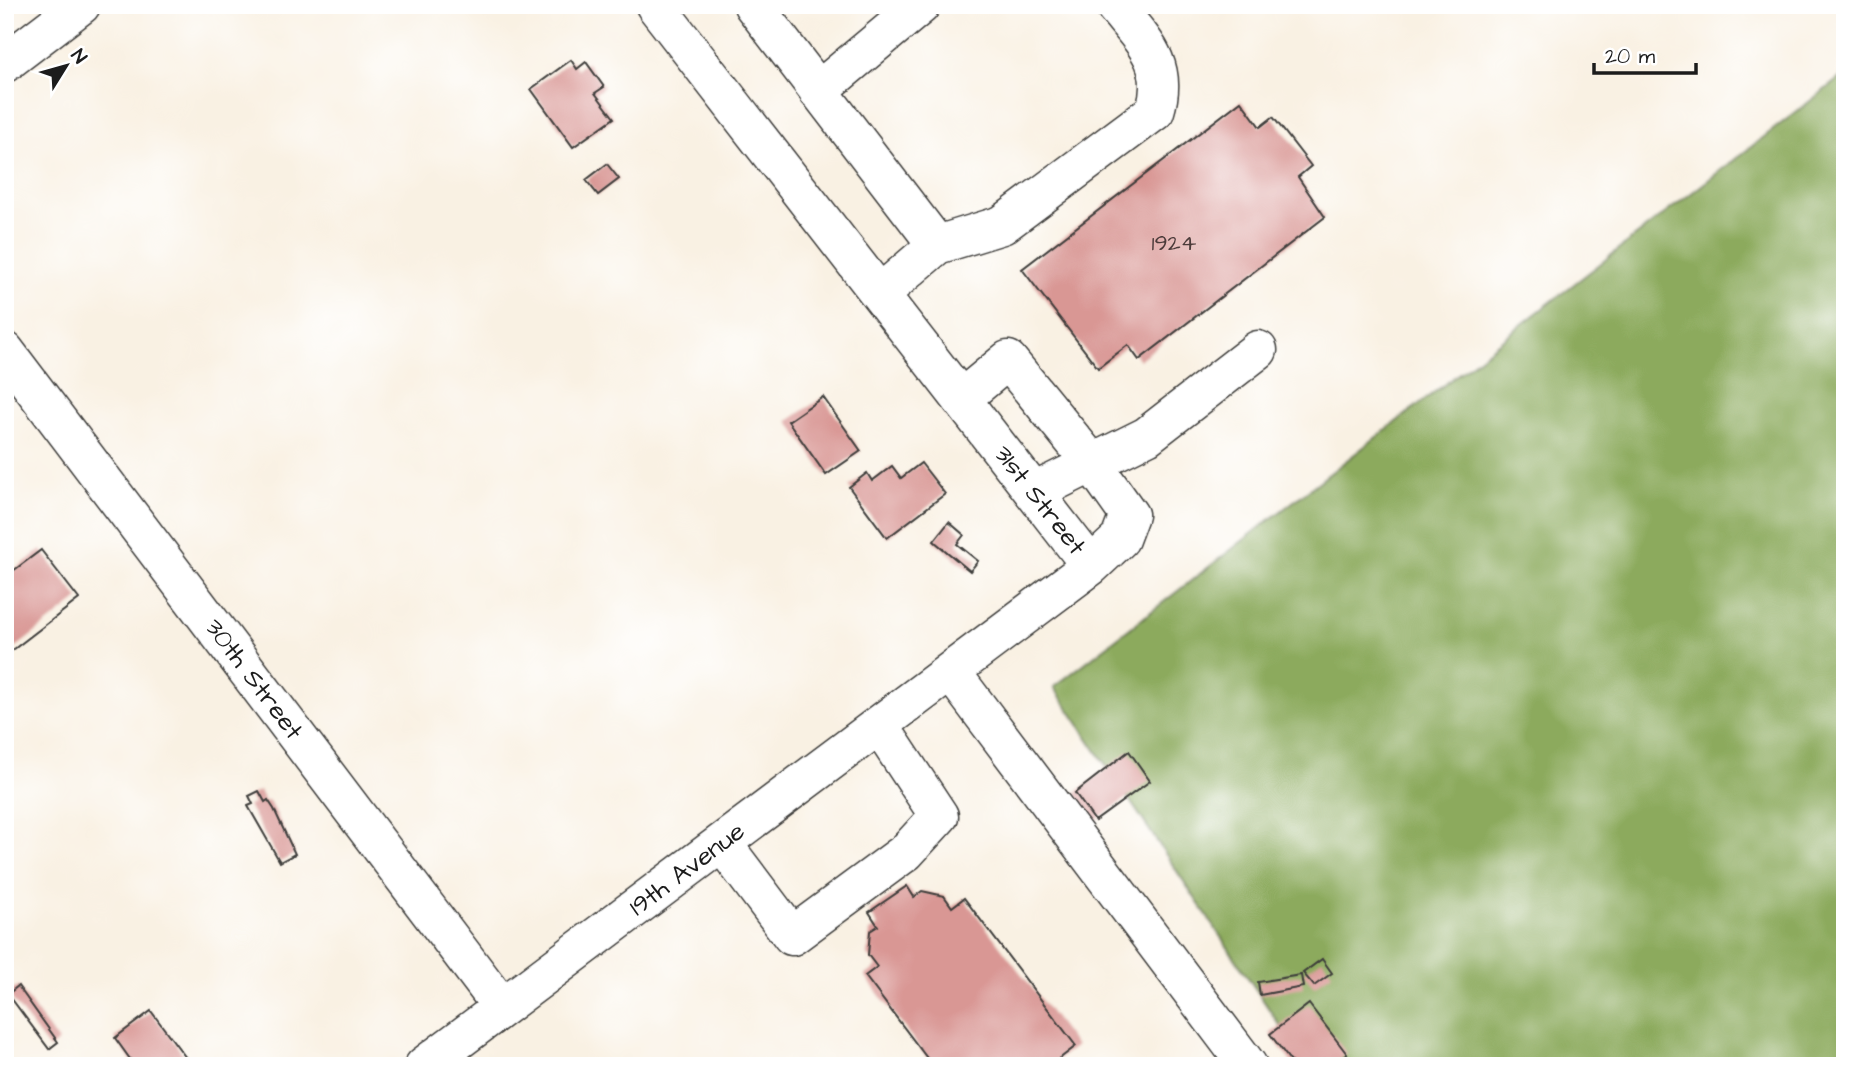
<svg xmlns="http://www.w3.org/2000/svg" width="1850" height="1071" font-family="'Architects Daughter',sans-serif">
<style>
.forest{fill:#8caa5d;stroke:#54633c;stroke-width:2}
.building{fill:#d99794}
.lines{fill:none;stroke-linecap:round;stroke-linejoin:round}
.minor-casing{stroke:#3d3c3a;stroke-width:41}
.minor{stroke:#fff;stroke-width:38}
.labels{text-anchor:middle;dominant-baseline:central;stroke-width:5;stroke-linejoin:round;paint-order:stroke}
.number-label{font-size:23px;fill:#4b3b3a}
.street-label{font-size:26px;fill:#1c1c1c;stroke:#fff}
</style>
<rect width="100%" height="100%" fill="#fff"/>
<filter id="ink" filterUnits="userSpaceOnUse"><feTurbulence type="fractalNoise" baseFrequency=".0143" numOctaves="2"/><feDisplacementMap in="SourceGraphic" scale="14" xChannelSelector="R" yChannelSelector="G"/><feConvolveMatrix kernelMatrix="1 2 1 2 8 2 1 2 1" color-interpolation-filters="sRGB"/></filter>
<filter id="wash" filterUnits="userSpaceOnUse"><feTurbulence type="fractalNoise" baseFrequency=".00686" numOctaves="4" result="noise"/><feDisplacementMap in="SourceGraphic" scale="28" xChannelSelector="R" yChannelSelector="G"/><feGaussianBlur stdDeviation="1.57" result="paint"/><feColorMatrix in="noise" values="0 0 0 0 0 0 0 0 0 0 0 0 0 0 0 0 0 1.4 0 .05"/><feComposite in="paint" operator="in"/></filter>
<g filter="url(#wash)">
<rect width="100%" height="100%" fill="#f9f1e3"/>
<path class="forest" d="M1845 74V1066H1307L1054 687Z"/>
<g id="blocks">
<path class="building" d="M571 60 577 69 586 62 604 87 595 93 614 118 573 147 531 89Z
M1241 101 1260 127 1273 117 1311 166 1298 177 1325 217 1139 360 1128 345 1098 368 1022 269Z
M607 164 619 179 598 195 586 180Z
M823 397 861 451 826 475 788 421Z
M921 463 945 494 887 538 849 487 867 473 872 481 892 466 901 478Z
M949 522 964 535 957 544 978 561 970 571 934 541Z
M41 550 79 599 5 656V577Z
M1129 751 1150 781 1095 821 1075 793Z
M259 791 265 802 268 800 274 809 295 854 280 862 248 806 253 804 249 796Z
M907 886 914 897 922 891 944 896 952 907 964 898 1076 1046 1050 1066H933L865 976 877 967 868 955 870 931 878 926 869 912Z
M1322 959 1332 973 1314 986 1303 973Z
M1301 975 1303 987 1260 995 1258 982Z
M18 986 58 1042 49 1049 8 994Z
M1309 1004 1347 1054 1332 1066H1294L1270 1034Z
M151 1011 192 1066H135L115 1038Z"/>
</g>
</g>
<g filter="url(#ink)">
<use href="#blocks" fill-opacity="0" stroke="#3d3c3a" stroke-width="2"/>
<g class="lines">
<g class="minor-casing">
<path id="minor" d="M753 5 937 245 880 294
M5 63 81 5
M818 91 921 5
M937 245 1002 225 1155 111C1170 63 1142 40 1114 5
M5 351 502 1007
M961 399 1008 360 1092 463 1129 515 1120 539 1091 566
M1034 492 1147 436 1258 350
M951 672 1248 1066
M722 843 792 936 906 852 939 816 879 725
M424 1066 1091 566 655 5"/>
</g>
<use href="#minor" class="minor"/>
</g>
</g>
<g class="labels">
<g class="number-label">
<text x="1174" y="243">1924</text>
</g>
<g class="street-label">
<text transform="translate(1040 500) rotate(52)">31st Street</text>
<text transform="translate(254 679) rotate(53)">30th Street</text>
<text transform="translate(687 869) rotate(-37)">19th Avenue</text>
</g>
</g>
<rect width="1850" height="1071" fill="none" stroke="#fff" stroke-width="28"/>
<g transform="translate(66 66) rotate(53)" stroke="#ffffff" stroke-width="5" paint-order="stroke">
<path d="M0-5L12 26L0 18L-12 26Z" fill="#1c1c1c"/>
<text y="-10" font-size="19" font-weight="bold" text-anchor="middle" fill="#1c1c1c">N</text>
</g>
<path d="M1594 63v10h102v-10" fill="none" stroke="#1c1c1c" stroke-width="3.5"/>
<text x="1605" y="63" font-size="21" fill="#1c1c1c" stroke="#ffffff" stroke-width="5" paint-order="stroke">20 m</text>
</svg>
